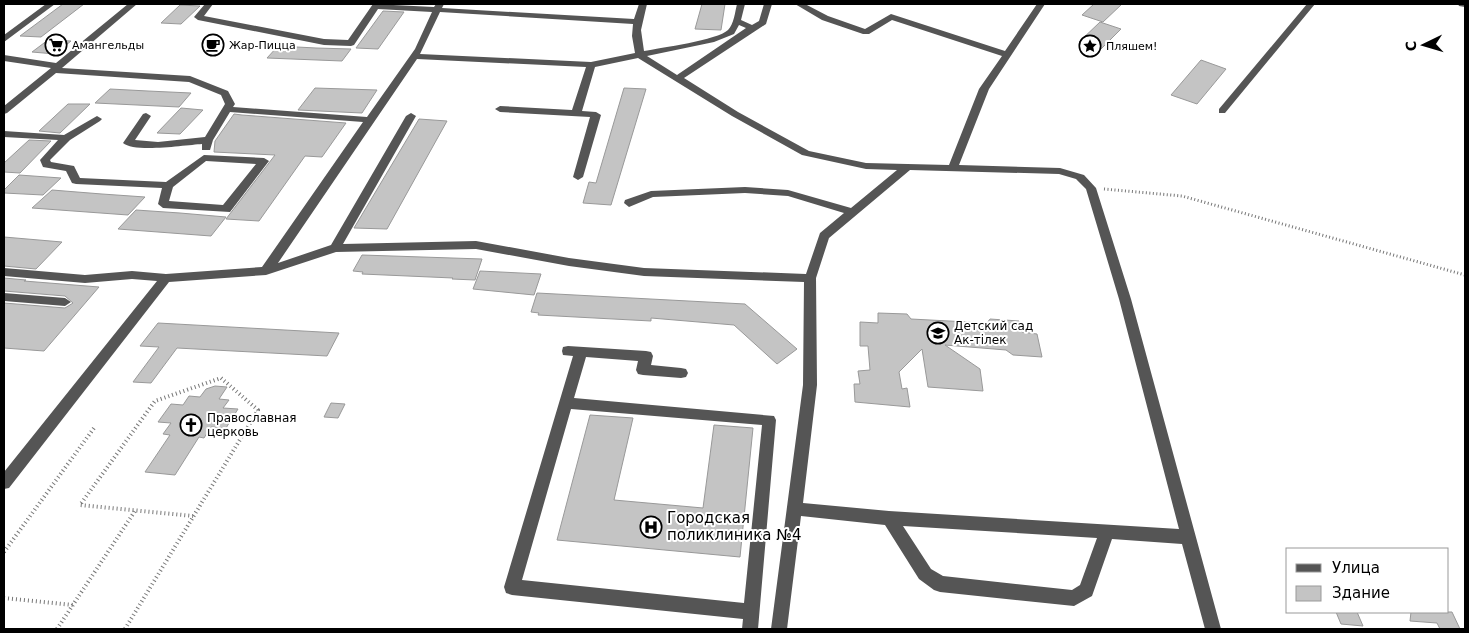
<svg xmlns="http://www.w3.org/2000/svg" width="1469" height="633" font-family="'DejaVu Sans',sans-serif">
<style>
.building{fill:#c4c4c4;stroke:#999}
.lines{fill:none;stroke-linecap:round;stroke-linejoin:round}
.path-far1{stroke:#777;stroke-width:3;stroke-dasharray:1 2.5;stroke-linecap:butt}
.path{stroke:#777;stroke-width:4;stroke-dasharray:1 3;stroke-linecap:butt}
.minor{fill:#555;fill-rule:evenodd}
.labels{text-anchor:middle;dominant-baseline:central;stroke-width:4;stroke-linejoin:round;paint-order:stroke}
.far-poi-label{font-size:11px;fill:#000;stroke:#fff;text-anchor:start}
.poi-label{font-size:12px;fill:#000;stroke:#fff;text-anchor:start}
.near-poi-label{font-size:15px;fill:#000;stroke:#fff;text-anchor:start}
</style>
<rect width="100%" height="100%" fill="#fff"/>
<path class="building" d="M63 4H84L41 37 20 36Z
M702 4H725L721 30 695 29Z
M1094 4H1122L1103 22 1082 15Z
M180 5 200 6 181 24 161 23Z
M383 11 404 12 378 49 356 48Z
M1100 22 1121 29 1101 49 1079 42Z
M48 40 71 41 55 54 32 52Z
M278 46 316 48 351 49 342 61 267 58Z
M1201 60 1226 69 1197 104 1171 95Z
M315 88 377 90 362 113 298 110Z
M624 88 646 89 611 205 583 203 589 182 596 183Z
M110 89 148 91 191 93 179 107 95 103Z
M68 104H90L60 133 39 131Z
M181 108 203 110 180 134 157 133Z
M234 114 242 115 346 123 322 157 305 156 259 221 226 219 275 155 214 152 215 141Z
M419 119 447 121 387 229 354 228Z
M29 140 51 141 20 173 4 172V163Z
M19 175 61 178 43 195 4 193V190Z
M52 190 102 194 145 197 128 215 32 208Z
M136 210 180 213 226 217 211 236 118 229Z
M4 237 62 242 36 269 4 266Z
M362 255 482 259 475 280 452 279 453 278 362 274 363 272 353 271Z
M480 271 541 274 534 295 473 289Z
M4 278 26 280 24 281 99 287 44 351 4 348V303L65 308 73 303 65 296 4 291Z
M537 293 745 304 797 349 777 364 734 325 651 318V321L538 315 539 313 531 312Z
M878 313 907 314 911 319 987 323 990 319 1019 321 1022 332 1037 334 1042 357 1013 355 1006 350 945 345 980 369 983 391 928 387 922 349 899 372 902 389 907 388 910 407 855 402 854 384H860L858 371 870 370 868 346H860V322L878 323Z
M158 323 339 333 327 356 177 348 151 383 133 382 159 347 140 346Z
M215 386 227 387 219 399 229 400 223 408 238 409 226 428 211 427 204 438 199 437 175 475 145 472 170 435 163 434 171 423 158 422 171 404 183 405 189 396 200 397 206 389Z
M331 403 345 404 338 418 324 417Z
M590 415 633 418 614 500 703 508 714 425 753 428 740 557 557 540Z
M1336 612H1357L1363 626 1341 624Z
M1411 612H1452L1460 629H1440L1437 623 1410 621Z"/>
<g class="lines">
<path class="path-far1" d="M1104 189 1182 196 1465 275"/>
<path class="path" d="M4 552 94 428
M4 598 73 605
M57 629 135 511
M125 629 258 410 221 378 155 401 80 505 193 516"/>
<path class="minor" d="M46 4H55L4 42V35Z
M128 4H137L62 68 190 76 228 91 235 104 233 107 367 117 415 49 432 12 378 9 354 45 351 46 324 45 198 20 194 17 205 4H213L204 16 324 39 348 40 373 4 434 7 436 4H444L442 8 634 19 639 4H647L641 30 644 51C660 48 718 40 728 30 734 24 735 12 737 4H745L741 20 752 25 759 21 764 4H772L766 24 684 78 738 112 809 151 866 163 949 165 979 89 1002 56 892 20 869 34H863L822 20 795 4H805L828 16 865 29 891 14 1005 51 1037 4H1045L989 89 959 165 1060 168 1084 175 1096 188 1131 299 1221 629H1205L1182 544 1112 539 1092 596 1074 606 940 592 934 590 919 579 885 525 801 516 787 629H771L803 385 804 282 644 276 569 266 476 249 336 252 266 275 169 282 9 488 4 489V472L157 281 132 279 85 283 4 276V268L85 275 132 271 166 274 262 267 363 122 230 112 213 140 210 150H202V144C186 145 134 153 123 143L143 114 146 113 151 116 135 140 158 142 205 137 225 104 221 95 189 82 56 73 7 113 4 114V106L51 68 4 61V55L56 63ZM440 12 633 24 632 36 635 53 591 62 420 54ZM739 25 746 28 677 75 647 56 714 42 734 34ZM638 58 732 116 802 155 866 169 897 170 851 208 788 190 745 187 651 191 625 200 624 203 629 207 653 197 745 193 788 196 844 213 820 233 806 274 644 268 569 258 476 241 343 244 416 116 411 113 406 116 331 245 278 263 417 59 586 67 572 110 500 106 495 109 500 112 590 117 573 177 578 180 583 177 601 115 596 112 582 111 595 67ZM910 170 1059 174 1076 179 1086 189 1119 299 1179 529 889 511 803 503 817 385 816 278 829 238ZM903 526 1097 538 1080 585 1072 590 943 576 931 569Z
M1307 4H1315L1225 113H1219V109Z
M1458 4H1465V7L1459 6Z
M97 116 102 119 100 121 70 140 50 160 51 162 74 166 80 178 166 182 204 155 264 158 269 161 230 212 163 208 158 204 162 188 76 184 72 183 66 171 43 167 40 160 58 140 4 137V131L64 135ZM206 161 256 164 223 205 169 201 173 187Z
M4 293 65 298 71 302 65 306 4 301Z
M568 346 646 351 651 352 653 356 651 365 681 368 686 369 688 373 686 377 681 378 643 375 638 374 636 370 638 361 586 357 574 398 774 416 776 420 758 629H742L743 619 512 595 506 593 504 587 573 356 563 355 562 351 563 347ZM571 409 762 425 744 603 522 580Z"/>
</g>
<defs>
<g id="supermarket-ring" transform="scale(1.125)"><circle r="9.5" fill="#fff" stroke="#000" stroke-width="1.5"/><path d="M-6-5.5h2.5l.6 2H6L4.5 2H-2.5L-4.4-4H-6ZM-1.5 3.2a1.3 1.3 0 1 0 .1 0ZM3 3.2a1.3 1.3 0 1 0 .1 0Z" fill="#000"/></g>
<g id="cafe-ring" transform="scale(1.125)"><circle r="9.5" fill="#fff" stroke="#000" stroke-width="1.5"/><path d="M-5.5-4.5H6V0H3Q3 3.5 0 3.5H-2.5Q-5.5 3.5-5.5 0ZM3-3.2v2h1.7v-2ZM-6 4.5H4V6H-6Z" fill="#000"/></g>
<g id="sight-ring" transform="scale(1.125)"><circle r="9.5" fill="#fff" stroke="#000" stroke-width="1.5"/><path d="M0-6L1.8-2.2L6-1.7L2.9 1.2L3.7 5.4L0 3.3L-3.7 5.4L-2.9 1.2L-6-1.7L-1.8-2.2Z" fill="#000"/></g>
<g id="school-ring" transform="scale(1.125)"><circle r="9.5" fill="#fff" stroke="#000" stroke-width="1.5"/><path d="M0-5L7-2L0 1L-7-2ZM-4 1L0 2.5L4 1V4Q0 6-4 4Z" fill="#000"/></g>
<g id="church-ring" transform="scale(1.125)"><circle r="9.5" fill="#fff" stroke="#000" stroke-width="1.5"/><path d="M-1.2-6h2.4v3.5h3.3v2.4h-3.3V6h-2.4V-.1h-3.3v-2.4h3.3Z" fill="#000"/></g>
<g id="hospital-ring" transform="scale(1.125)"><circle r="9.5" fill="#fff" stroke="#000" stroke-width="1.5"/><path d="M-5-5h3v3.5h4V-5h3V5h-3V1.5h-4V5h-3Z" fill="#000"/></g>
</defs>
<g fill-rule="evenodd">
<use href="#supermarket-ring" x="56" y="45"/>
<use href="#cafe-ring" x="213" y="45"/>
<use href="#sight-ring" x="1090" y="46"/>
<use href="#school-ring" x="938" y="333"/>
<use href="#church-ring" x="191" y="425"/>
<use href="#hospital-ring" x="651" y="527"/>
</g>
<g class="labels">
<g class="far-poi-label">
<text x="72" y="45">Амангельды</text>
<text x="229" y="45">Жар-Пицца</text>
<text x="1106" y="46">Пляшем!</text>
</g>
<g class="poi-label">
<text x="954" y="326">Детский сад<tspan x="954" dy="14">Ак-тiлек</tspan></text>
<text x="207" y="418">Православная<tspan x="207" dy="14">церковь</tspan></text>
</g>
<g class="near-poi-label">
<text x="667" y="518">Городская<tspan x="667" dy="17">поликлиника №4</tspan></text>
</g>
</g>
<rect width="1469" height="633" fill="none" stroke="#000000" stroke-width="10"/>
<rect x="1286" y="548" width="162" height="65" fill="#ffffff" stroke="#999999"/>
<rect x="1296" y="564" width="25" height="8" fill="#555555" stroke="#999999"/>
<text x="1332" y="573" font-size="15" fill="#000000">Улица</text>
<rect x="1296" y="586" width="25" height="15" fill="#c4c4c4" stroke="#999999"/>
<text x="1332" y="598" font-size="15" fill="#000000">Здание</text>
<g transform="translate(1424 45) rotate(265)" stroke="#ffffff" stroke-width="4" paint-order="stroke">
<path d="M0-4L9 19L0 12L-9 19Z" fill="#000000"/>
<text y="-8" font-size="14" font-weight="bold" text-anchor="middle" fill="#000000">С</text>
</g>
</svg>
